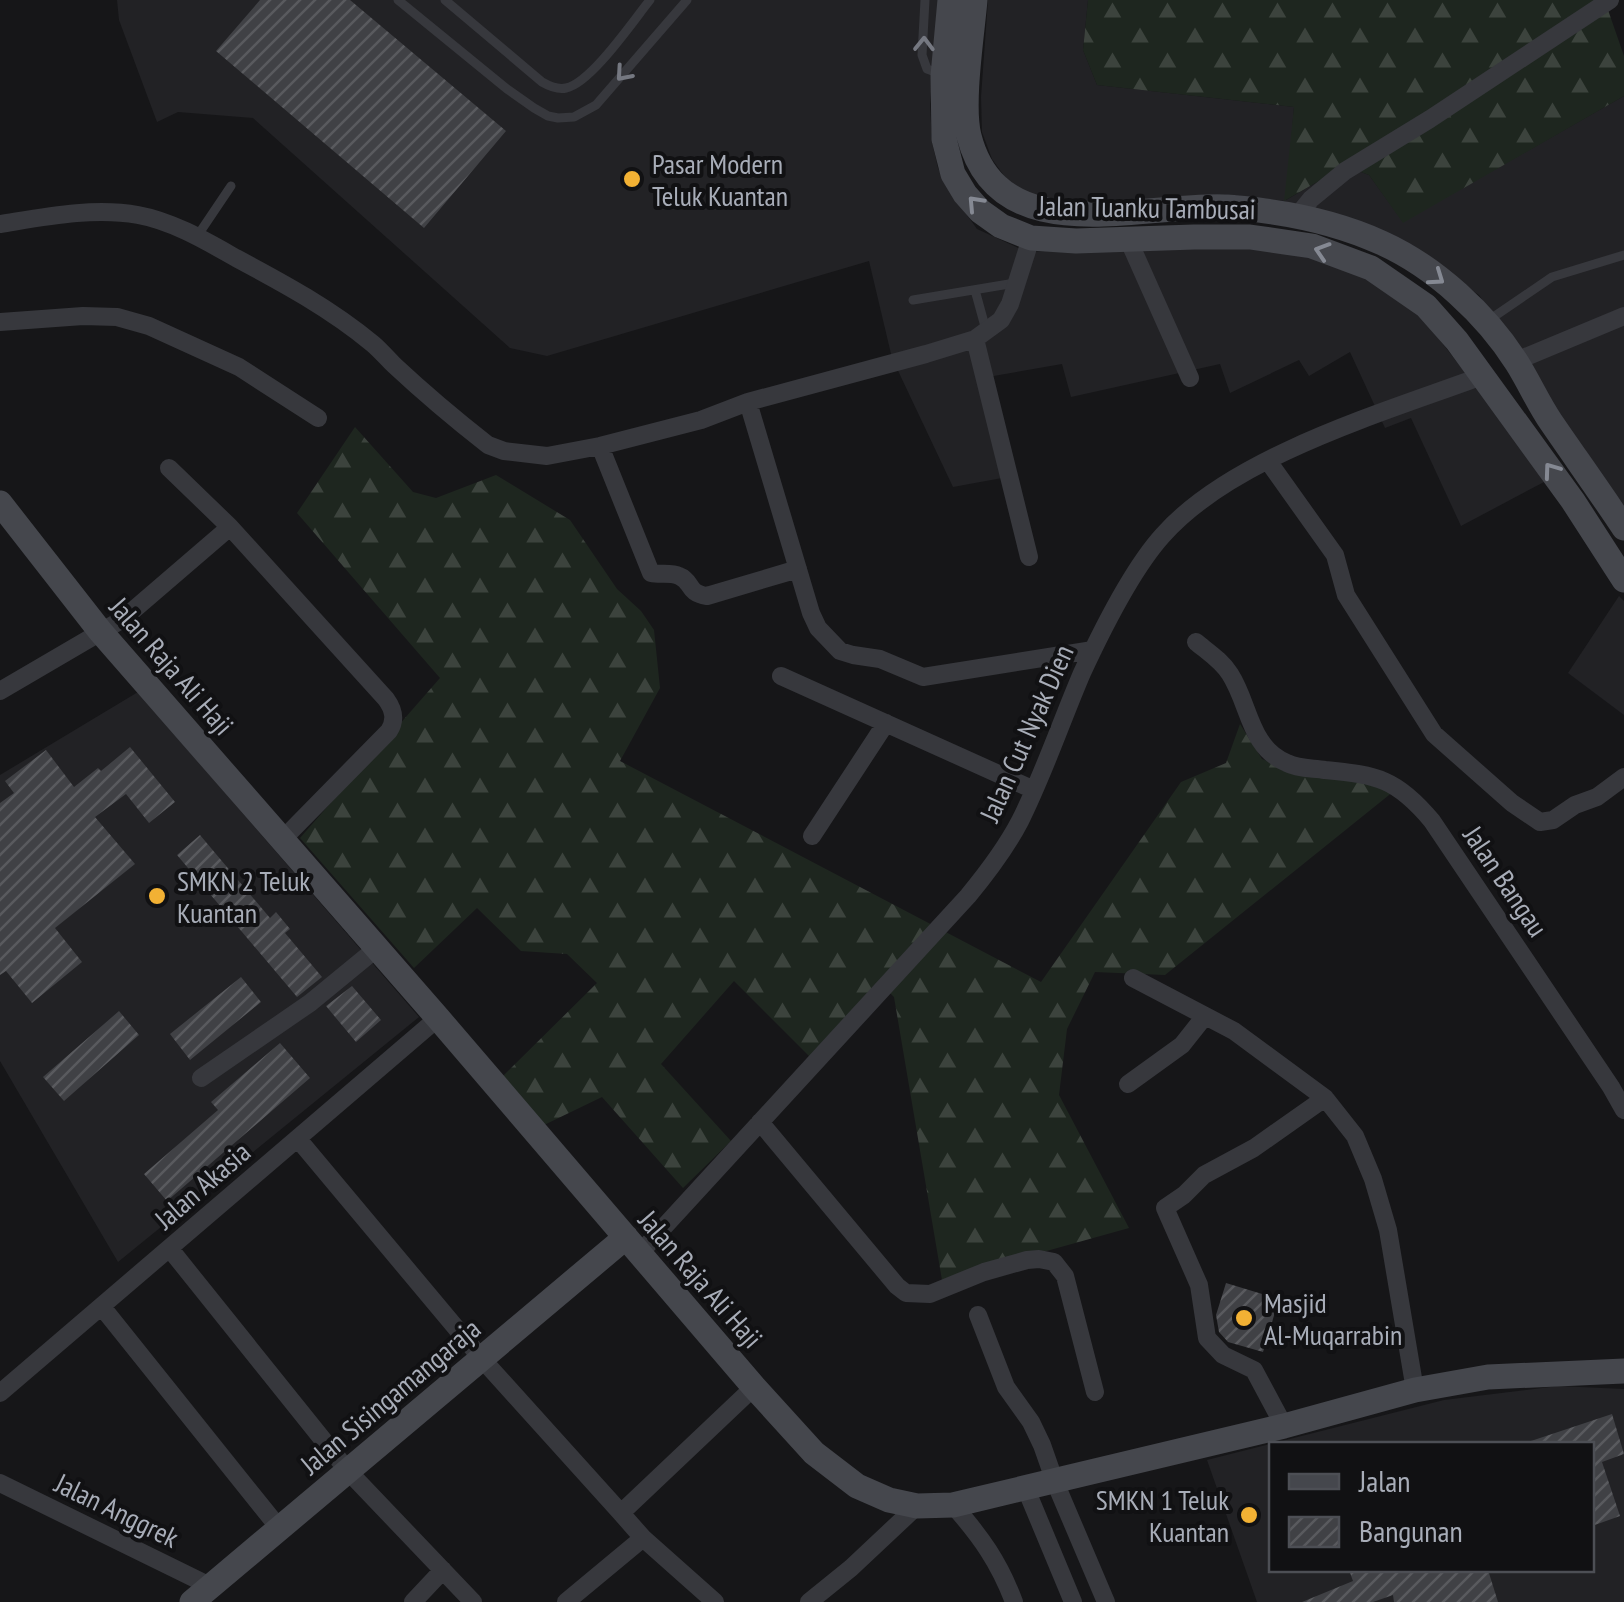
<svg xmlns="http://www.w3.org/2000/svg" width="1624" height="1602" font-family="'PT Sans Narrow',sans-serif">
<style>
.built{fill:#222225;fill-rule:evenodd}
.forest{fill:url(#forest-firs)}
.building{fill:url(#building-hatch)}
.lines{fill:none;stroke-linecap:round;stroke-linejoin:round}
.lane{stroke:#37383d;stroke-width:9}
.street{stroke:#37383d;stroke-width:18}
.secondary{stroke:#45474d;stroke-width:25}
.oneway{stroke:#757881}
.oneway2{stroke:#858993}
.poi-dot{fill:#f2b134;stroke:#111113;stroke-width:4}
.labels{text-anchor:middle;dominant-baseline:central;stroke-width:8;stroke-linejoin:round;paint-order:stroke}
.poi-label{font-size:28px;fill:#a8adb8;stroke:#111113;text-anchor:start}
.street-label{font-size:28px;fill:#a8adb8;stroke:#111113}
</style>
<defs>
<pattern id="forest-firs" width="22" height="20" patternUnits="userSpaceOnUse" patternTransform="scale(2.5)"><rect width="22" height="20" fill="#1e261f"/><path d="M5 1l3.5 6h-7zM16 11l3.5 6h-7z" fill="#3c433d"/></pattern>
<pattern id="building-hatch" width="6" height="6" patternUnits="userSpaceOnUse" patternTransform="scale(2.5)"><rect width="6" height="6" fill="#404145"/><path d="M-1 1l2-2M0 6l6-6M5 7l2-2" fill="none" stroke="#595a5e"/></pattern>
</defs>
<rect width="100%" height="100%" fill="#161618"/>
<path class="built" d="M117 0H939L930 104 932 142 938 168 949 190 977 229 1027 252 1198 242 1269 246 1357 272 1415 308 1516 438 1544 482 1461 526 1411 418 1385 428 1350 352 1309 376 1299 360 1230 393 1220 364 1071 397 1062 364 988 377 1013 476 953 487 892 358 869 261 547 356 510 348 253 118 178 112 157 122 119 20Z
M988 0H1088L1083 50 1097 85 1294 107 1286 200 1345 166 1369 175 1403 222 1624 96V510L1479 295 1386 235 1284 201 1224 194 1085 205 1025 193 1005 177 992 159 982 132 981 97Z
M1619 596 1624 601V715L1568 673Z
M138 692 419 1017 118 1262 0 1061V775Z
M1558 1386 1624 1389V1602H1257L1207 1460 1444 1400ZM1272 1444H1592V1570H1272Z"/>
<path class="forest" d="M1088 0H1609L1608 10 1624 56V96L1403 223 1369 175 1345 166 1284 201 1294 107 1097 85 1083 50Z
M355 427 413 492 436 498 496 475 570 520 617 589 641 611 654 630 660 688 620 761 1041 982 1181 782 1226 763 1240 724 1262 759 1285 769 1371 779 1394 791 1165 975 1095 972 1067 1029 1059 1095 1129 1228 942 1280 894 997 881 984 810 1057 734 981 661 1064 731 1141 683 1188 602 1097 544 1125 502 1077 597 983 567 954 521 951 477 908 414 968 300 838 440 678 297 513Z"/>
<path class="building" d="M260 0H350L506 131 424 228 216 51Z
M130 747 175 802 149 823 126 794 95 817 135 864 55 928 82 962 32 1003 6 971 0 975V803L14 793 5 781 46 750 74 787 98 768 101 771Z
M200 835 270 918 276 912 290 929 285 933 322 977 297 997 177 855Z
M241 977 261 1002 190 1060 170 1034Z
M352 986 381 1020 356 1042 326 1006Z
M119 1011 139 1035 64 1101 43 1077Z
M280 1043 310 1078 167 1201 144 1174 218 1110 211 1102Z
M1226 1283 1279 1299 1263 1352 1228 1342 1219 1332 1216 1315Z
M1612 1414 1624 1454 1602 1462 1620 1516 1592 1526V1444H1529L1528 1442Z
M1349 1570H1488L1498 1602H1394L1393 1595 1373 1602H1302L1353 1581Z"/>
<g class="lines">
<path class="lane" d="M398 0 507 89 534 108 548 116 558 118 574 117 596 105 687 0
M445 0 542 82C549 86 557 90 566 88 591 83 633 21 650 0
M925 0 922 55 927 69 941 74
M198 235 231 186
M975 290 986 330
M913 300 1015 283
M1489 320 1552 277 1624 255"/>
<path class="street" d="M1298 215 1311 199 1345 171 1430 119 1610 0
M0 224C44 217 93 207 138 215 172 221 206 241 236 258 283 283 331 309 373 344 380 350 387 358 394 365 424 393 456 420 488 445L504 451 547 456 600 446 701 420 748 402 926 354 975 339 1001 320 1010 304 1031 238
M1128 239 1190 378
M0 322 83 316 117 317 149 326 239 367 318 418
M975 339 1029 557
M1516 361 1624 316
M748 402 811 613 818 628 840 651 853 655 880 659 923 677 1093 650
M600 446 651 573C660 575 671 572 679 576 693 581 686 593 707 596L798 569
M1268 461 1335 555 1346 595 1434 734 1512 803 1540 822 1553 820 1575 805 1597 797 1624 777
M169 468 230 527
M1196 642C1208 652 1222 661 1230 674 1250 705 1249 747 1287 763 1298 769 1313 768 1325 770 1378 775 1397 779 1432 821L1611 1087 1624 1110
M781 676 1034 790
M0 691 123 619 230 527 386 699C394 710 396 720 389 731L282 840
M812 836 886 723
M1133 978 1234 1031 1325 1098 1355 1136 1373 1179 1388 1230 1415 1390
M201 1078 310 1003 377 948
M1128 1084 1182 1045 1205 1016
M760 1122 897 1286 906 1293 930 1294 984 1272 1027 1260 1039 1259 1054 1262 1065 1276 1095 1392
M298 1139 482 1359 621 1513 643 1538 715 1602
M170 1249 348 1471 473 1602
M640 1253 968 896C987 873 1006 848 1020 821 1044 773 1061 722 1082 673 1101 632 1133 568 1163 535 1233 456 1385 412 1482 376
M102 1307 279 1528
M978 1315 1006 1387 1031 1422 1042 1445 1055 1482 1106 1602
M0 1393 438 1018
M1284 1426 1254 1370 1223 1355 1207 1338 1199 1285 1165 1208 1184 1195 1204 1175 1254 1148 1325 1098
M0 1483 210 1586
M1026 1489 1073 1602
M953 1505C981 1537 999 1562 1014 1602
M621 1513 754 1387
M413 1602 443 1570
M566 1602 643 1538
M809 1602 851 1568 917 1506"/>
<path class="secondary" d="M950 0 943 76 944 139 953 174 965 194 980 211 1001 226 1031 238 1076 241 1194 237H1250L1312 246 1371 268 1426 306 1457 341 1573 501 1624 580
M975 0C972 35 961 104 969 136 999 254 1143 202 1228 207 1281 211 1334 221 1382 243 1435 267 1486 314 1517 363 1529 382 1538 403 1551 422 1575 457 1600 492 1624 528
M0 503 100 631 438 1018 754 1387 814 1453 857 1486 889 1500 917 1506 953 1505 1284 1426 1415 1390 1488 1377 1624 1371
M192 1602 626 1237"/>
</g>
<defs><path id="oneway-chevron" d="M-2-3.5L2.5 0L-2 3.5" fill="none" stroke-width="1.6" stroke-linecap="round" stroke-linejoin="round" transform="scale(2.5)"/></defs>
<g class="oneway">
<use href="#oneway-chevron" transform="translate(924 44) rotate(-89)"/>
<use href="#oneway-chevron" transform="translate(623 74) rotate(131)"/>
</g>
<g class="oneway2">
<use href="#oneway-chevron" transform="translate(975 203) rotate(-133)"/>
<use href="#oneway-chevron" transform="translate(1322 251) rotate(-162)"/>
<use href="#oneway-chevron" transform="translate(1437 278) rotate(35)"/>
<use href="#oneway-chevron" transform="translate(1551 470) rotate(-126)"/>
</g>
<g class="poi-dot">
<circle cx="632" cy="179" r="10"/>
<circle cx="157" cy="896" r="10"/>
<circle cx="1244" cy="1318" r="10"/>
<circle cx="1249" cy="1515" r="10"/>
</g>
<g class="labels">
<g class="poi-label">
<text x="652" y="163">Pasar Modern<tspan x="652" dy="32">Teluk Kuantan</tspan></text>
<text x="177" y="880">SMKN 2 Teluk<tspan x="177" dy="32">Kuantan</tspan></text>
<text x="1264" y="1302">Masjid<tspan x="1264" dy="32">Al-Muqarrabin</tspan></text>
<text x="1229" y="1499" text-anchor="end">SMKN 1 Teluk<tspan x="1229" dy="32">Kuantan</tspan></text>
</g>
<g class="street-label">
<text transform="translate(1147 207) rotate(1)">Jalan Tuanku Tambusai</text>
<text transform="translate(172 666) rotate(49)">Jalan Raja Ali Haji</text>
<text transform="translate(1026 733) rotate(-66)">Jalan Cut Nyak Dien</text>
<text transform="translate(1506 881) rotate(56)">Jalan Bangau</text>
<text transform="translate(202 1185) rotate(-41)">Jalan Akasia</text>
<text transform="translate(701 1279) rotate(49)">Jalan Raja Ali Haji</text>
<text transform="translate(390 1396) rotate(-40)">Jalan Sisingamangaraja</text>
<text transform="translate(117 1510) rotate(26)">Jalan Anggrek</text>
</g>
</g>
<rect x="1269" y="1442" width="325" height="130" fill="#111113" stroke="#4d4f55" stroke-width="2.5"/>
<rect x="1289" y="1474" width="50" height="15" fill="#45474d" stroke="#4d4f55" stroke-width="2.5"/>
<text x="1359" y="1492" font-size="30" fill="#a8adb8">Jalan</text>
<rect x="1289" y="1517" width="50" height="30" fill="url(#building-hatch)" stroke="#4d4f55" stroke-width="2.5"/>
<text x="1359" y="1542" font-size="30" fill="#a8adb8">Bangunan</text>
</svg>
